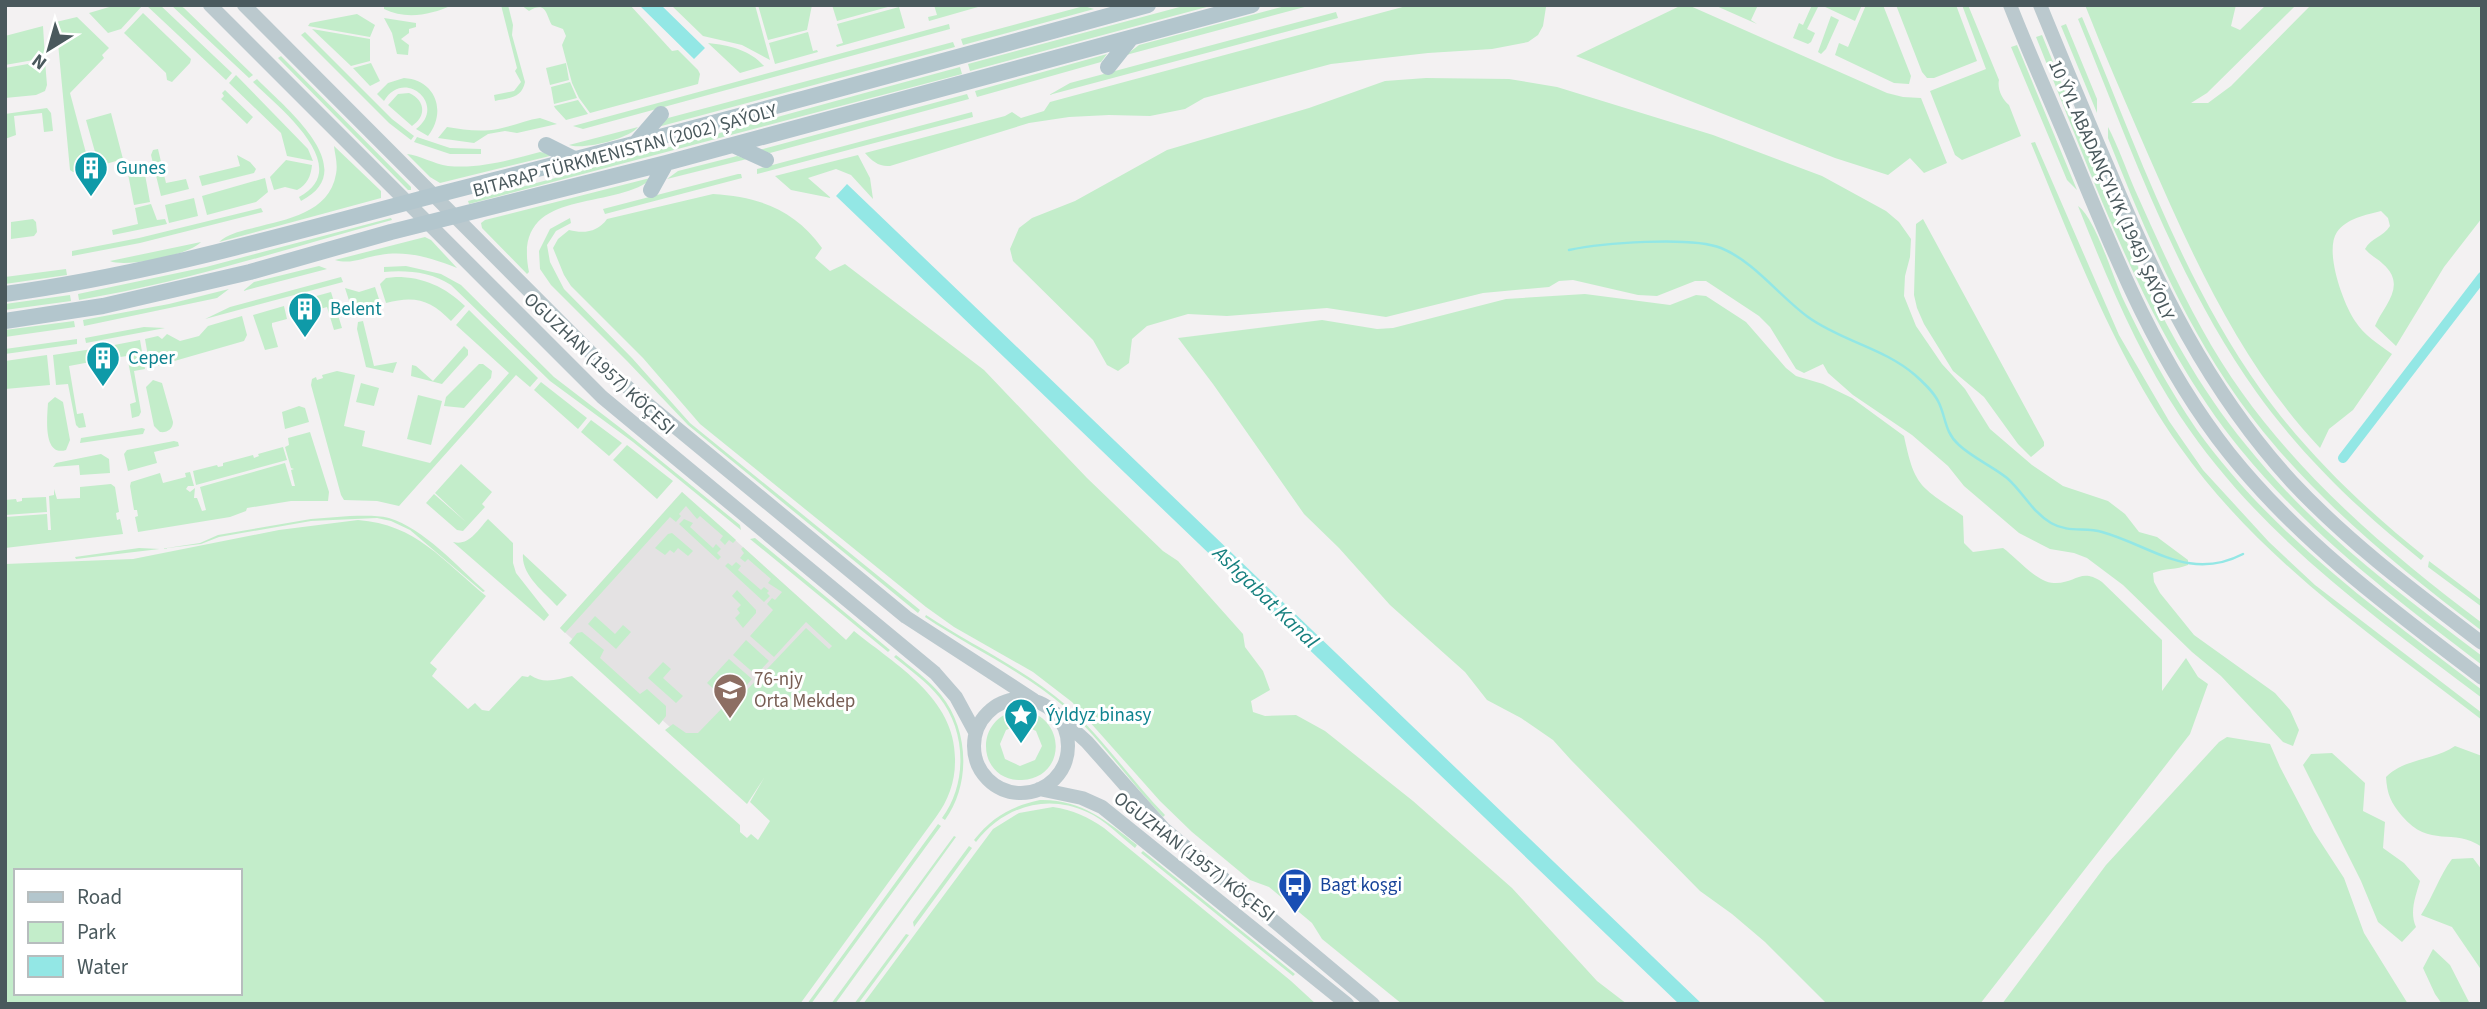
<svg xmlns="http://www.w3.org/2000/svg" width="2487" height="1009" font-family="'Source Sans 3',sans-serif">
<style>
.education{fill:#e4e2e3}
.green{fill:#c3edca;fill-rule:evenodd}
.water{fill:#93e7e5}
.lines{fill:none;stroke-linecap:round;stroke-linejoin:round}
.stream{stroke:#93e7e5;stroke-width:2.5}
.canal{stroke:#93e7e5;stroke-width:10}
.secondary{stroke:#bbc9ce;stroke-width:14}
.primary{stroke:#b3c6cd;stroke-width:16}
.labels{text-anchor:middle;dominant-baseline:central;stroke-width:6;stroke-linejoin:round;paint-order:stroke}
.street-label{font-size:19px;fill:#4a595d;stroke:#fff}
.culture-label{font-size:19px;fill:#0d838f;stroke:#fff;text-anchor:start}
.education-label{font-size:19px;fill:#785e54;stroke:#fff;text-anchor:start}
.transit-label{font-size:19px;fill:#164399;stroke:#fff;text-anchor:start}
.water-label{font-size:21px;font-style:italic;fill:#157f7e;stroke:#fff}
</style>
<rect width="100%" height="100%" fill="#f3f1f2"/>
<path class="education" d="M682 492 846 640 750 799 560 628Z"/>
<path class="green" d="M116 5H143L121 29 108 33 89 13Z
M146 5H160L232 73 226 80Z
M171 5H179L184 8 253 75 249 78Z
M391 5H452C431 15 406 20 384 9V7Z
M501 5H508L513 25 512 35 525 82C522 98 509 98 495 101L494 95 514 91 521 82 515 71 517 68Z
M521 5H630L672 51 678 50 698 70 700 74 698 84 590 113 579 98 572 83 562 45 566 36 563 29 552 25C546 16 547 0 529 11Z
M671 5H755L770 60 742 45 703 36Z
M758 5H812L807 30 768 40Z
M832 5H895L837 21Z
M934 5H985L929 21 928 17 937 15Z
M1187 5H1214L970 71 968 64Z
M1289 5H1312L1126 55 1139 45Z
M1410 5H1545L1546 7 1543 26 1538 35 1528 42 1492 49 1428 53 1331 64 1204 98 1185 109 1150 116 1109 115 1069 117 1029 123 890 166C879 167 872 161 865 153L1005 116 1012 112 1021 118 1044 111 1050 102Z
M1682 5H1688L1887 93 1903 97 1921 98 1947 163 1924 173 1910 158 1888 175 1835 158 1576 56Z
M1714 5H1758L1751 20 1757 24Z
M1812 5H1819L1807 29 1815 33 1811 42 1808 44 1793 38 1799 23 1803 25Z
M1821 5H1862L1855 21Z
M1866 5H1883L1911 76 1909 84 1894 83 1835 55 1839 43 1848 47Z
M1896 5H1956L1977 61 1934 78H1927L1922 72Z
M1962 5H1968L1999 80C1997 88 2002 100 2009 105L2021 136 1962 160 1955 155 1930 91 1986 69Z
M2085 5H2236L2231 26 2240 30 2266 5H2296L2207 93 2191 103H2208L2231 86 2311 5H2482V218L2444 267 2396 346 2375 326C2383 306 2408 286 2383 264 2377 258 2371 256 2365 249 2371 238 2383 237 2390 226L2388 218 2381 211C2366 215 2347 218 2337 232 2324 251 2343 303 2355 321 2364 335 2378 344 2392 354L2353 410 2329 429 2320 448C2240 363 2193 257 2147 152 2126 103 2104 54 2085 5Z
M1084 6 1094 9 963 45 961 39Z
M899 7 905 28 837 47 836 45 843 43 837 24Z
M1336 12 1338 18 1049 95 1070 83Z
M143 13 191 59 190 63 172 82 167 80 166 73 124 33Z
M357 14 375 25 370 37 308 26 310 23Z
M1831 16 1839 20 1826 49 1821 54 1818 52Z
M77 17 109 48 102 55 104 58 70 93 90 168 73 172 70 170 56 22Z
M2082 17C2135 143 2181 278 2261 390 2307 454 2363 507 2424 556L2421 560C2360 511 2303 457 2257 393 2177 281 2130 146 2078 19Z
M384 18 416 23V27L409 29V33L401 39 409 45 408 55 397 54 392 33Z
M949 24 950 29 583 129 573 126Z
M2066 24 2097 99V113L2061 26Z
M43 26 45 58 5 65V36Z
M312 29 370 39V61L351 66Z
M305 32 392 119 414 136 411 140 389 123 301 35Z
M808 32 813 51 817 50 818 52 775 64 769 43Z
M2042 35C2099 173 2150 328 2246 445 2316 532 2394 589 2482 656V665C2392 596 2313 537 2241 450 2146 334 2092 175 2036 37Z
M953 42 955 47 654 128 668 118Z
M708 43C729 45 750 50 764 66L740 73Z
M2017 45 2077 190 2067 180 2011 47Z
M1107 54 1101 62 977 97 975 91Z
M281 56 411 187V190H408L278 58Z
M45 61 47 85 45 91 36 95 5 98V68Z
M371 63 380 81 370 86 353 68Z
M566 63 569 80 550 85 546 68Z
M960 67 962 74 469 204 468 201C633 158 796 111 960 67Z
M236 75 308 149 313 161 287 156 281 133 229 83Z
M404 78C436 80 447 112 428 136L416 129C448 105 404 67 384 101L377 94 388 83Z
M1426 78 1509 79 1557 87 1713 135 1822 176 1886 211 1899 222 1911 239 1910 257 1905 276 1904 296 1916 326 1942 364 1965 389 1990 429 2032 465 2063 486 2108 501 2125 514 2139 532 2157 537 2188 560V565C2176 570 2165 568 2153 573L2154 582 2160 593 2194 635 2275 693 2290 710 2299 730 2293 746 2283 742 2221 676 2192 652 2123 585 2087 558 2074 553 2050 549 2019 533 1964 486 1948 466 1912 435 1853 395 1828 373 1823 364 1804 373 1796 369 1770 327 1759 316 1706 281H1695L1657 296 1638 295 1573 280 1559 281 1549 287 1483 293 1386 317 1327 308 1227 316 1188 314 1147 326 1132 339 1129 363 1118 371 1107 365 1093 340 1013 261 1010 249 1019 228 1032 218 1075 201 1167 150 1309 108 1385 81Z
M257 79C283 106 364 169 301 201L299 197C356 167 277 106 253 82Z
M570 82 577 98 554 104 551 87Z
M225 90 253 117 247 124 221 99 224 96 222 93Z
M409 93C425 100 427 116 412 126L388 105 398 94Z
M967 94 969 99 770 153 759 150Z
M578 100 588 114 566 120 555 108 554 106Z
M47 108 51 113 53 131 44 132 42 113 14 116 16 135 5 139V114Z
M972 112 973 117 757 174V169Z
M111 113 123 159 99 166 86 120Z
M540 118 557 124 517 133 505 131 488 134 474 143 438 138 447 127C464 130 481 132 498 129 513 126 526 120 540 118Z
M638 127C629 139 583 150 569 145Z
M2108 127C2118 146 2126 169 2135 190 2156 237 2177 284 2202 329 2269 451 2372 540 2482 623V631C2386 558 2293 482 2226 381 2176 305 2141 221 2108 138Z
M417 137 450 148 481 149V154H450L414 142Z
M2035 142 2119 335 2169 421 2203 470 2269 542 2315 585 2482 713V720C2374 637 2260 560 2180 447 2114 354 2074 247 2031 143Z
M334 146 381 191V198L219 242C228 234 238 232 249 229 282 220 329 215 336 174 338 164 335 155 334 146Z
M158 149 166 183 186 179 189 189 161 196 151 155 153 150Z
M540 152 554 155 440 183 430 177 407 154C419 155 434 164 448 166 480 169 510 160 540 152Z
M237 155 250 162 256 169 254 173 202 186 199 176 240 166Z
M858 155 870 178 873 199 851 175 836 169 808 178 831 198 791 190 775 176Z
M737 156 747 159 667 179 678 171Z
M286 160 312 165C311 176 307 185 297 190L285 187 274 190 270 177Z
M144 169 150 202 134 205 128 174 130 171Z
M738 174H741L742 178 605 214 603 209Z
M654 177C615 213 511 184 529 272L527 274 482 228 481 223 485 220Z
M265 178 268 192 256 202 207 215 202 196Z
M713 194C759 197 794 209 822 248L815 258 830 271 845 264 984 370 1087 478 1163 551 1178 561 1243 634 1245 647 1263 671 1270 690 1251 701 1253 712 1265 716 1296 715 1325 731 1413 801 1512 888 1597 981 1627 1004H1402L1322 939 1312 923 1269 887 1250 880 1192 832 1160 801 1072 702 1033 672 954 627 926 607 700 424 643 358 571 286 564 275 553 248 558 239 569 230C584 234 598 232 607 219Z
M194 198 198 216 169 223 165 205Z
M151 204 157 220 165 219 167 224 113 235 112 230 138 224 135 208Z
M2078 206C2096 219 2113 278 2124 301 2145 345 2169 389 2197 430 2275 538 2378 610 2482 690V698C2369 612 2260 536 2180 416 2137 351 2107 278 2078 206Z
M261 208 263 212 140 243 72 256V251L139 238Z
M391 218 392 220C288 248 186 282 79 300L78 294 206 267Z
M570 218 571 223 556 231 547 245 550 262 564 289 632 358 690 423 920 610 918 613 688 425 628 362 551 285 540 269 539 251 550 229Z
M33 219 36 222 37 232 34 236 11 239V222Z
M1923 219 2044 442V446L2031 457 2018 444 1984 397 1953 371 1924 324 1917 308 1914 295 1916 224Z
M425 237 431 240 457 268C432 258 407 250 380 255 364 257 351 265 335 260Z
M201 242C189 255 126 268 110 261Z
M319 266 327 269 243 291 254 282Z
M406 266 441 274 461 285 554 377 623 430 740 525 741 530 633 442 550 381 451 285C431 272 407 270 384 272V267Z
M66 269 67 275 5 284V277Z
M341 277 343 282 205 319 230 307Z
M396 277C424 277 445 287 465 306L451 321C431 300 415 295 386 303L380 284 386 278Z
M375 287 381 305 358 312 352 310 345 288 359 292Z
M229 289 217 298 84 326 83 320 169 304Z
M331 292 342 328 334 330 327 307 313 311 309 298Z
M1585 294 1670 305 1696 295 1706 296 1746 322 1786 368 1796 376 1823 384 1852 398 1904 436C1915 489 1921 486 1963 516L1964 543 1973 552 2003 548C2017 558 2036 582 2054 583 2076 584 2080 567 2102 582L2162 640V691L2186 658 2198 677 2208 684 2190 734 1980 1004H1827L1765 942 1732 914 1700 891 1571 760 1553 740 1521 718 1487 700 1465 672 1390 605 1339 548 1304 514 1213 384 1178 338 1322 320 1377 329 1393 328 1506 299Z
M70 295 71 301 5 310V304Z
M284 306 287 319 272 323V326L278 347 265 350 253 315Z
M469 310 538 378 530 387 516 375 399 506 377 501 344 500 341 495 311 385 312 379 316 377 317 380 323 378 322 375 337 371 355 375 344 426 365 431 362 446 430 463 509 373 456 325Z
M242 316 247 335 244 341 150 368 145 339 158 336 162 339 167 334 180 341 199 336 208 326Z
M74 321 75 327 5 337V330Z
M363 321 374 366 397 362 393 373 366 367 357 329 358 322Z
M144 327 165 328 86 343 85 338Z
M77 339V344L5 354V349Z
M140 340 145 369 134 371 141 412 139 416 132 418 130 404 136 402 127 356 106 359 104 347Z
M464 346 468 350V355L442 384 411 376 412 365 416 366 433 381Z
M99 348 101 360 69 366 77 414 83 413 86 427 79 428 76 425 68 384 56 385 53 355Z
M47 355 50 385 5 389V361Z
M479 364H483L492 371 491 378 464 408 444 406 446 397Z
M153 380 162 383 173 422C173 429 167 433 160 432L154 426 146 387Z
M541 382 587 418 578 429 534 390Z
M361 383 379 388 374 406 356 402Z
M418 395 442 401 431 445 407 439Z
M55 397 63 402 70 440 66 450C43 457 47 418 48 403Z
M299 406 305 408 309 422 285 429 282 412Z
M591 420 622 443 609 456 581 432Z
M142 428 145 429 143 434 80 443 81 438Z
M310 432 329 492 328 501H291L247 508 246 511 230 517 138 532 135 517 138 516 137 510H134L130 486 131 482 160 473 163 483 186 477 185 473 190 472 194 486H188L186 489 190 492 195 488 194 498H197L202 511 206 510 200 487 285 463 292 486H295L291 470 294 469 291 468 285 447 289 445 288 438Z
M174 441 178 442 179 446 154 452 157 463 128 471 124 454 127 450Z
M627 445 673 481 657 499 613 460Z
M283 447 287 460 196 485 193 471 217 465 218 467 223 466V463L253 455 254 458 259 456 258 454Z
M101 454 109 459 110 473 80 475 79 465 53 467 56 463Z
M461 464 492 492 482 504 485 507 463 531 457 530 426 503 434 494 466 522 435 493Z
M111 484 115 487 119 512 116 513 117 520 120 519 123 534 5 548V517L47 514 48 530H51L49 496 54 495V489L57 499 80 498V487Z
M682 492 736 540 733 543 729 540 725 545 720 540 723 536 700 516 697 519 686 506 679 514 681 516 676 522 670 517 565 633 560 628Z
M46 497 47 512 5 515V500L16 499 17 502 22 501V498Z
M350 516C363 516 376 515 389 518 423 528 458 567 485 591L483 592 410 530 391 521 377 518 311 521 219 537 201 544 76 559 75 557 139 548 160 549 200 543 218 535 311 519Z
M488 519 513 543V563L516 573 549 615 544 621 453 542C469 546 477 531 488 519Z
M684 519 693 523 690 527 713 548 716 544 721 549 717 553 721 557 718 560 679 524Z
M358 520C416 524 443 561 486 596L430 663 437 669 432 676 468 709 475 703 482 710 489 711 522 676 528 677 530 675C544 685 558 679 572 676L740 825V832L747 838 751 834 758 840 770 821 750 802 764 778 747 804 665 730 673 724 686 733H698L728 702 707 683 729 659 752 679 742 691 744 693 806 628 829 649 832 646 806 622 774 657 750 636 773 610 767 604 772 598 775 600 782 592 768 583 771 579 748 559 745 562 740 558 744 553 741 549 743 547 846 640 854 631C897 666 957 699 955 762 955 782 948 801 936 817L800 1004H5V564L133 559 279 530ZM16 871H240V993H16Z
M672 533 693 551 688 556 678 548 674 553 670 550 665 555 655 548 668 534Z
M755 538 890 650 888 652 750 539Z
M523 554 567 595 557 606C544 592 521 575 523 554Z
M2429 561 2482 601V607L2428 567Z
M736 562 741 566 738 570 761 590 764 587 769 591 767 593 770 596 764 602 725 566 728 563 732 566Z
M737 590 756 610V613L743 628 735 618 740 613 737 609 741 605 732 596Z
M926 615C973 646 1025 669 1067 706 1104 739 1131 780 1165 815L1163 817C1130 782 1102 741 1066 708 1023 671 971 648 925 617Z
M595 616 615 634 623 625 631 632 616 649 588 624Z
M582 632 604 650 600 658 640 694 647 689 666 706V716L659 725 569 643 577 633Z
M746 640 769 661 756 675 733 655Z
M896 655C912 668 929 680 941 695 969 730 971 784 945 820L942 818C968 783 966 730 939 697 926 681 910 670 894 657Z
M663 662 671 669 663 678 683 696 676 703 648 678Z
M1022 710C1067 716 1067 778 1022 780 976 782 972 714 1022 710ZM1021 724 1036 731 1042 746 1035 760 1020 766 1005 759 1000 744 1006 730Z
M2227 737 2270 744 2280 767 2314 832 2344 878 2364 933 2408 1004H2002L2106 865 2219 742Z
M2455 746 2482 756V847C2453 827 2430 849 2402 816 2391 803 2387 794 2386 777 2405 758 2433 761 2455 746Z
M2332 753 2365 783 2363 811 2385 822 2383 848 2404 863 2420 881C2416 895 2409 912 2416 927L2402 942 2378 922 2361 881 2303 765 2311 754Z
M1040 800C1081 799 1107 821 1137 845L1135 848C1120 836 1105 820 1087 812 1046 793 1003 807 976 842L974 840C992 817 1012 806 1040 800Z
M1053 807C1073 810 1088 817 1104 828L1291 981 1316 1004H863L993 829 1019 813Z
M938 824 941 826 811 1004H807Z
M954 836 956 837 835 1004H831Z
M969 846 972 848 914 927 913 922Z
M1143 851 1295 974 1293 976 1141 853Z
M2473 858 2482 870V971L2452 927 2421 915C2433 897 2439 876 2452 859Z
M906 934 909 935 858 1004H854Z
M2433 949 2450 965 2470 1004H2442L2435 994 2423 968Z"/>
<path class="water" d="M639 5H661L705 48 694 59Z
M847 184 1702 1004H1679L836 196Z"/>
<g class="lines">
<path class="stream" d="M1569 250C1601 243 1691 236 1721 248 1755 262 1779 296 1808 317 1841 341 1884 348 1915 375 1924 383 1934 392 1939 403 1946 418 1945 433 1959 445 1973 458 1992 466 2007 478 2023 492 2032 512 2051 523 2068 533 2085 527 2102 532 2152 546 2189 582 2243 554"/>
<path class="canal" d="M2343 458 2482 277"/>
<path class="secondary" d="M210 5 602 397 935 673 956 697 975 732
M244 5 606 368 634 393 906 617 1034 700
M2010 5C2030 56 2053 106 2074 157 2116 260 2159 365 2229 453 2300 542 2391 609 2482 678
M2040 5C2063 61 2086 117 2110 172 2158 286 2207 389 2292 482 2349 543 2415 592 2482 643
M974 746a47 47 0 1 1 94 0a47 47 0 1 1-94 0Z
M1055 713 1087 742 1163 828 1373 1004
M1039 789 1082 798 1102 807 1347 1004"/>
<path class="primary" d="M1108 67 1131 38
M635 144 661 114
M546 145 576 160
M733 145 766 160
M651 190 666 163
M5 294C151 274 291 233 432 196 672 135 910 70 1148 5
M5 321 103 306 250 272 391 232 666 163 1252 5"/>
</g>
<defs>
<g id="building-pin" transform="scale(1.75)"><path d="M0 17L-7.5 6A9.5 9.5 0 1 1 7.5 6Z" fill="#0f9aa8" stroke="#fff"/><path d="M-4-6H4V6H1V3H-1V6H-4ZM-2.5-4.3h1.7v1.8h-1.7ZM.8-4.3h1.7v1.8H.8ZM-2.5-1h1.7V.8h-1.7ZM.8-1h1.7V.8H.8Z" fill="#fff"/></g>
<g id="school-pin" transform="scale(1.75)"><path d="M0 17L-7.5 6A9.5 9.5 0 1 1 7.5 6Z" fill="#8d6e63" stroke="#fff"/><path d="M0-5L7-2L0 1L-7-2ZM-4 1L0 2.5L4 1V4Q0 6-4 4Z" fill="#fff"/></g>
<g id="sight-pin" transform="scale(1.75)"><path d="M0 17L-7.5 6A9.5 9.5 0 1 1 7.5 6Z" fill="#0f9aa8" stroke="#fff"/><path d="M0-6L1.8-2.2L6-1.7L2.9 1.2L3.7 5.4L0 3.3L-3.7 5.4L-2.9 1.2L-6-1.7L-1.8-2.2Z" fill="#fff"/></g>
<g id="bus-pin" transform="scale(1.75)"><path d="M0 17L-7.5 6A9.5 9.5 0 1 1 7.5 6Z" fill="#1a4fb4" stroke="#fff"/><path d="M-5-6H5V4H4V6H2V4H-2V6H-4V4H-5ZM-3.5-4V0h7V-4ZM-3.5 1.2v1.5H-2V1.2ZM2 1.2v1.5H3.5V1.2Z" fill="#fff"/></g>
</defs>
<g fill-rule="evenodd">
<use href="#building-pin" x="91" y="168"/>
<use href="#building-pin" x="305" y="309"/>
<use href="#building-pin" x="103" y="358"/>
<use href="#school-pin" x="730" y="690"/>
<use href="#sight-pin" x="1021" y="715"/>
<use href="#bus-pin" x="1295" y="885"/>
</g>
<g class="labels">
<g class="street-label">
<text transform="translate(625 151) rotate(-15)">BITARAP TÜRKMENISTAN (2002) ŞAÝOLY</text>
<text transform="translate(2111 190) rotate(66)">10 ÝYL ABADANÇYLYK (1945) ŞAÝOLY</text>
<text transform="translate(599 364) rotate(43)">OGUZHAN (1957) KÖÇESI</text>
<text transform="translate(1194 857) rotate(38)">OGUZHAN (1957) KÖÇESI</text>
</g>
<g class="culture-label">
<text x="116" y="168">Gunes</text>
<text x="330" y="309">Belent</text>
<text x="128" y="358">Ceper</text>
<text x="1046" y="715">Ýyldyz binasy</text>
</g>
<g class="education-label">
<text x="754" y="679">76-njy<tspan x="754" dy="22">Orta Mekdep</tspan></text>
</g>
<g class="transit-label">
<text x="1320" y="885">Bagt koşgi</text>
</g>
<g class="water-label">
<text transform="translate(1266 597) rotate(44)">Ashgabat Kanal</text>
</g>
</g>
<rect width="2487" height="1009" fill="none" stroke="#4a595d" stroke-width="14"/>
<rect x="14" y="869" width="228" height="126" fill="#ffffff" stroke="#b7bdbe" stroke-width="2"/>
<rect x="28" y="892" width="35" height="10" fill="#b3c6cd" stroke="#b7bdbe" stroke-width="2"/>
<text x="77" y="904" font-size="21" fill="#4a595d">Road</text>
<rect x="28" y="922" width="35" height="21" fill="#c3edca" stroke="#b7bdbe" stroke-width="2"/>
<text x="77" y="939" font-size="21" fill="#4a595d">Park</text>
<rect x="28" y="956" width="35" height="21" fill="#93e7e5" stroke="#b7bdbe" stroke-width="2"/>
<text x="77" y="974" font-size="21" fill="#4a595d">Water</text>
<g transform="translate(49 49) rotate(217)" stroke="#ffffff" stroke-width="5" paint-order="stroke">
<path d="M0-5L12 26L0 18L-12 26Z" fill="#4a595d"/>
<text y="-10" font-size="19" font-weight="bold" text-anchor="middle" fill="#4a595d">N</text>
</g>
</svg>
